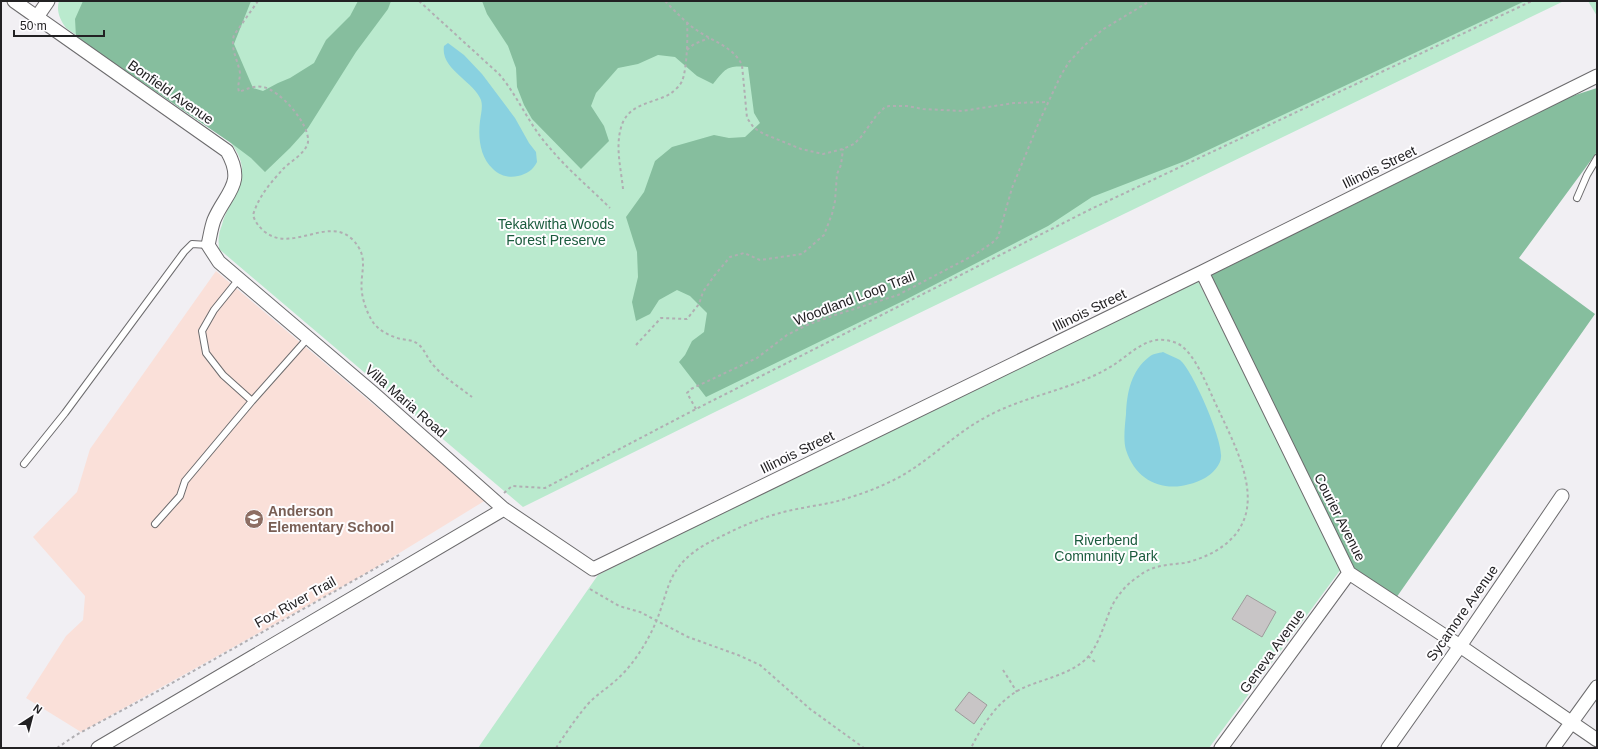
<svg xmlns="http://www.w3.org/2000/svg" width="1598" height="749" font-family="Helvetica,sans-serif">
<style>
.education{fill:#fae0d9}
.green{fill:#baeace}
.forest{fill:#86be9e}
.water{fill:#89d1e0}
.building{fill:#c8c5c6;stroke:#9e9a9b}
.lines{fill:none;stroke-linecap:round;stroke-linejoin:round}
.lane-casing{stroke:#6c6b6d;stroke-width:8}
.street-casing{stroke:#6c6b6d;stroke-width:15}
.path{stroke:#b0aeb2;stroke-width:2;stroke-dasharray:3 3;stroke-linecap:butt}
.lane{stroke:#fff;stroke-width:6}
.street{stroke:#fff;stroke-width:13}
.labels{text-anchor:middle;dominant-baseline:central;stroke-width:4;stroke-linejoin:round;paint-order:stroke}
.street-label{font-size:14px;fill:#222123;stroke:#fefdff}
.park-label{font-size:14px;fill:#1a5b3d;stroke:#fefdff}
.education-label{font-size:14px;font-weight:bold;fill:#785e54;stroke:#fefdff;text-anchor:start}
</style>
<rect width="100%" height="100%" fill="#f1eff3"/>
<path class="education" d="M216 271 486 500 370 571 81 732 26 698 66 636 83 620 85 596 33 537 77 492 90 449Z"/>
<path class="green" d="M59 1H1564L717 411 523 507 219 249C219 245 218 240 219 236 219 231 222 226 223 221 234 190 255 175 231 143L66 28C60 20 56 11 59 1Z
M1588 1H1597V16Z
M1198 281 1341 569 1209 748H478L598 575 906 421Z"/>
<path class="forest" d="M83 1H251L234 44 253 88 263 91 278 83 290 78 314 63 326 40 350 16 358 1H391L388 9 356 52 308 128 290 148 265 172 251 158 231 143 76 37 75 19Z
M482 1H1525L1185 161 1092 197 1048 226 905 300 706 397 679 362 685 355 692 341 704 332 707 313 690 296 677 290 659 300 650 314 636 321 632 302 638 277 637 252 626 217 644 192 655 161 672 147 714 135 729 138 745 137 760 123 754 113 748 67C727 65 726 68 713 84L697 76 675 57 658 55 638 64 618 68 596 93 591 106 604 126 609 141 581 169 532 119 524 105 517 87 516 68 508 46 487 14Z
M1597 88V152L1519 258 1595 314 1396 598 1354 568 1209 275 1569 97Z"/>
<path class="water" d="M448 43 464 55 482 74 515 118 529 143 536 152 537 162C533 170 527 174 518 176 509 178 500 176 493 169 480 157 478 138 480 121 481 114 483 106 481 100 475 82 440 69 444 46Z
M1163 352C1168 355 1175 357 1180 360 1193 371 1223 440 1221 457 1221 465 1212 474 1205 478 1173 495 1138 487 1126 450 1123 440 1125 425 1126 414 1127 392 1131 371 1149 357 1152 354 1159 353 1163 352Z"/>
<path class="building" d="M1247 595 1276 612 1262 637 1232 619Z
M969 692 987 705 974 724 955 710Z"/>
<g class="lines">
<g class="lane-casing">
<path id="lane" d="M1577 198 1587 175 1597 158
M239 279 214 310 202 331 206 353 223 375 252 401
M24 464 65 413 184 252 192 244 208 245
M155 524 180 496 185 481 252 401 308 338"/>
</g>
<g class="street-casing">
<path id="street" d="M14 1 227 151C246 184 226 192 214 220 211 228 210 237 208 245L219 262 373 393 504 509 593 569 1202 272 1597 76
M37 17 48 1
M1202 272 1349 573 1460 646 1597 740
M98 748 504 509
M1221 748 1349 573
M1388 748 1460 646 1562 496
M1553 748 1597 687"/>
</g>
<path class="path" d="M258 1 234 35C230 49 238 60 240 73 240 80 237 85 239 92 247 89 255 85 263 87 280 90 310 124 308 142 306 153 291 161 283 169 278 175 272 181 267 188 261 196 256 205 253 215 255 222 259 227 265 232 292 253 328 216 352 239 371 258 359 272 362 293 363 301 367 312 371 319 377 330 389 336 401 339 407 340 413 340 418 344 424 349 426 355 430 361 441 376 458 386 472 397
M419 1 499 74C518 96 529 125 549 147 567 169 590 188 610 208
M665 1C675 11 684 21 695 29 711 41 733 46 742 65L747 118 754 128 764 134 801 149 823 154 843 149 854 144 861 137 876 116 885 107 889 106H907L923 109 962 111 1014 103 1048 102
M687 50 694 44 709 38
M623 189C621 168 614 143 623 122 632 103 654 103 670 94 674 91 680 86 682 81 687 70 688 35 687 23
M636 345 661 318 687 319 699 304 703 292 714 276 730 257 744 253 760 260 802 254 824 235 832 214 835 201 837 174 841 165 843 149
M696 409 687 393 691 389 757 358 787 335 807 325 832 316 898 295 974 255 992 243 998 237 1012 188 1039 122 1061 75 1069 62 1085 45 1102 30 1150 1
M504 493 512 486 545 488 696 409 1091 209 1532 1
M590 589 619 606 640 612 688 637 738 655 760 665 810 709 864 748
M1088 656 1095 662
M1003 670 1017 692
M57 748 76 735 158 691 399 555
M556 748C566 733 576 718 588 704 596 695 605 690 614 682 632 667 647 643 656 622 668 593 667 572 694 552 703 545 714 540 724 535 742 526 761 518 780 513 798 508 816 506 834 502 857 496 882 487 903 475 932 458 956 433 986 417 1026 395 1073 390 1112 366 1128 356 1145 337 1165 340 1172 341 1179 343 1184 348 1198 360 1211 395 1220 413 1234 443 1258 489 1243 522 1233 545 1207 558 1184 563 1168 565 1152 565 1139 576 1128 583 1118 594 1112 606 1104 623 1099 647 1085 660 1068 675 1043 679 1023 688 998 700 983 724 971 748"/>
<use href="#lane" class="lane"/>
<use href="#street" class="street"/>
</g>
<defs>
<g id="school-disc" transform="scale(1)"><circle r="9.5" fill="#8d6e63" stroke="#fefdff"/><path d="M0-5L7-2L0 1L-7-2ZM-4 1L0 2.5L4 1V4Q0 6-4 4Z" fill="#fff"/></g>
</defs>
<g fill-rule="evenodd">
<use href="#school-disc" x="254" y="519"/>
</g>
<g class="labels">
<g class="street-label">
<text transform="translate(171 92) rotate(35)">Bonfield Avenue</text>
<text transform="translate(1379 167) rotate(-26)">Illinois Street</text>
<text transform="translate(854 298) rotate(-21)">Woodland Loop Trail</text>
<text transform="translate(1089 310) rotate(-26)">Illinois Street</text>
<text transform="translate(406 401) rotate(41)">Villa Maria Road</text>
<text transform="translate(797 452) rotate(-26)">Illinois Street</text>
<text transform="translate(1340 517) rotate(63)">Courier Avenue</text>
<text transform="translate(295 602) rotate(-29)">Fox River Trail</text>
<text transform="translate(1462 613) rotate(-55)">Sycamore Avenue</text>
<text transform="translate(1272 651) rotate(-54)">Geneva Avenue</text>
</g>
<g class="park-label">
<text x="556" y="224">Tekakwitha Woods<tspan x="556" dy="16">Forest Preserve</tspan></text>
<text x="1106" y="540">Riverbend<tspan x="1106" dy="16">Community Park</tspan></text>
</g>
<g class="education-label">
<text x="268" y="511">Anderson<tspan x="268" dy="16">Elementary School</tspan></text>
</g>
</g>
<rect width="1598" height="749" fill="none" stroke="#222123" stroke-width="4"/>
<g transform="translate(32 717) rotate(36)" stroke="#fefdff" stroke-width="3" paint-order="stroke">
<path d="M0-3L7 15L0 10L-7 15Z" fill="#222123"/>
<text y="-6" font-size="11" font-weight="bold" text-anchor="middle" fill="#222123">N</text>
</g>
<path d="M14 30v6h90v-6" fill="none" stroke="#222123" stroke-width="2"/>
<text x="20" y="30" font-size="12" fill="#222123" stroke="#fefdff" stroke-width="3" paint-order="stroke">50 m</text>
</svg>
